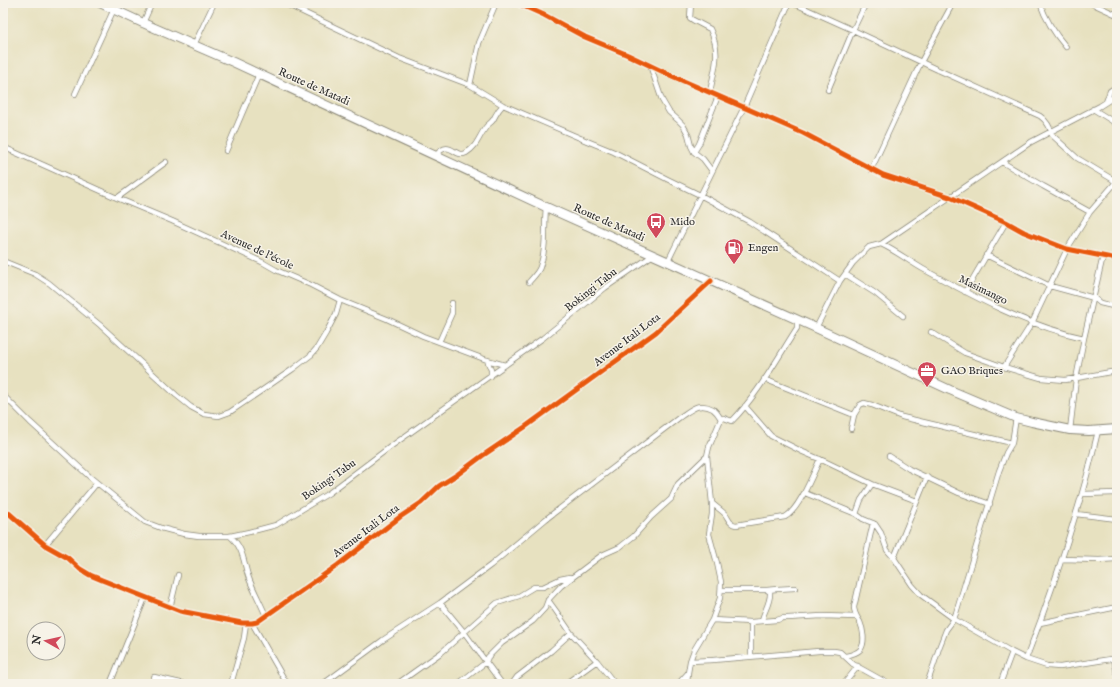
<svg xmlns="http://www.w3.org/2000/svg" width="1120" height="687" font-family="'IM FELL English',serif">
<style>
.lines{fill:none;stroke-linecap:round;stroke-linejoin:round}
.street-casing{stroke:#898676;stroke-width:6}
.highway-casing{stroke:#898676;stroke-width:10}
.street{stroke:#fff;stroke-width:4.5}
.highway{stroke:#fff;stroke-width:8}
.cycleway-casing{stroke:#f7f3e8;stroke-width:8}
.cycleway{stroke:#e8590c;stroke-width:5}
.labels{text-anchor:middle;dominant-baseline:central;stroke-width:3;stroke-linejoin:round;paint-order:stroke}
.street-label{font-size:11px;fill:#2b2b2b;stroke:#f7f3e8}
.poi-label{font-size:11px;fill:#2b2b2b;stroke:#f7f3e8;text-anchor:start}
</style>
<rect width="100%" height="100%" fill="#f7f3e8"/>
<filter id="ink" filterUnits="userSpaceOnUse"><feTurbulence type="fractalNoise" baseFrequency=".025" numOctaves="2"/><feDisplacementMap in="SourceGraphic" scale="8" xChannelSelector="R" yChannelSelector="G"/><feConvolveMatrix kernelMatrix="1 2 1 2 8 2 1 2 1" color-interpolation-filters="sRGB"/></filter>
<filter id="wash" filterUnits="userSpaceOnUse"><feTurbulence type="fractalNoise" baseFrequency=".012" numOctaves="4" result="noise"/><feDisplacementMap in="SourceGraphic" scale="16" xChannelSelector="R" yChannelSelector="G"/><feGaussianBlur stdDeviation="0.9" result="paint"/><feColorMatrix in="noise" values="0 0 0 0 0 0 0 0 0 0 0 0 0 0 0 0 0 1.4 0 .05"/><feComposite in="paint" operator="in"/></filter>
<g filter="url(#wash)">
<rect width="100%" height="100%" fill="#e7e1c0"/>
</g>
<g filter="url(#ink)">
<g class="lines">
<g class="street-casing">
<path id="street" d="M284 3 399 58 470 85 503 105 587 141 614 152 667 179 700 195 750 222 840 281
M517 3 544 15 585 37 628 55 672 76 803 133 883 175 950 197 1006 222 1024 232 1044 240 1067 249 1117 259
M691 3 690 18 693 20 710 29C722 55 714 67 710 93
M793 3 853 30 936 69 1040 116C1046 120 1051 128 1052 135L1077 158 1117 182
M1040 3C1046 21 1054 33 1066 47
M1091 3 1117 15
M143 23 152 3
M194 45 214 3
M650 65 662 100 669 112 678 120 683 125 688 134 691 146 694 152
M470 85 479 43 496 3
M828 90 853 30 866 3
M75 94 114 9
M1106 102 1110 91 1117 86
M1093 109 1117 124
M3 147 117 198 172 221 262 262 276 270 311 285 340 300 387 319 423 336 487 360 505 365
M226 151 259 74
M436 155C451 138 454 159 466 153 477 147 479 136 486 127 488 124 491 123 493 120 497 113 497 111 503 105
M1002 162 1043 186 1090 212
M871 170 921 62 953 3
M712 171 703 159 694 152 699 144 718 96
M1113 180 1117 173
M117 198 166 162
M881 244C896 251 909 261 923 269 974 297 1027 326 1084 338
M986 255 1050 286 1094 298 1100 303 1117 307
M3 261 35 274 49 283 100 325 176 395 191 407 204 414 219 416 230 412 261 391 293 369 311 355 317 348 326 333 336 314 340 300
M668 261 744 107 789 3
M845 274 875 293 903 316
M529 282C533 277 538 273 540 267 547 248 544 226 546 207
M965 292 1006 222
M816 328 840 281 853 263 869 247 881 244 1031 142 1100 106 1117 95
M931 332 965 353 1004 367 1041 378 1065 380 1117 371
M439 342 452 313V303
M487 360 491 370V376
M1004 367 1032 323 1067 249 1090 212 1116 182
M764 379 854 415
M3 395 30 422 90 477 145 522 161 528 184 534 199 536H230L249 532 276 525 329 493 390 447 543 338 605 288 653 255
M745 406 771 436 803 452 824 461 872 484
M851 429 854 415 860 405 864 403 872 405 902 417 1012 443
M1070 430 1076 379 1084 338 1103 256
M889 456 909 469 959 493 990 504
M805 493 856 514 863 519 875 524 881 533 887 550 894 558 912 585 921 595 954 619 1012 652 1026 659 1047 666 1060 667 1117 658
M1082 494 1117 493
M712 503C716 507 721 510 725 514 729 519 729 524 736 525L785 517C799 510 813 474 820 459
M3 508 45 545 68 558 80 569 90 575 102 580 180 611 242 623H252L257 622 338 565 400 517 421 503 439 486 458 474 482 456 525 427 656 332 711 281
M856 514 861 500 872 484 917 501
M1076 514 1117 519
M230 536C245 549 243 564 250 581 255 593 261 604 266 616
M45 545 97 483
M894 558 927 477
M1062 559 1099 560 1117 559
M721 590H767L770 592C771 602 764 611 762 620
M767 590 777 589 795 588
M548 600 556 611 571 633 597 661 615 684
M440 603 464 632 500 681 501 684
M170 608 178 575
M712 620 751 622 777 620 783 618H788L822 616 857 617
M751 622V656
M252 623 287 684
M1040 623 1117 607
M846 656C850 655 857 653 860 650 866 643 863 629 860 622 857 617 854 613 854 607L873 523
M1026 659C1047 605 1066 549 1082 493 1088 473 1093 452 1098 431
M1114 659 1117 674
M690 661 713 660 819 651H834L840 652 853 664 889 684
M154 677 185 684
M110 684 145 598
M231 684 244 638 246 623
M323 684 383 640 440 603 491 565 546 519 680 417C691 410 699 401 713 409 717 412 718 414 721 419L724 418 732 421C757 396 777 359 797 328V320
M397 684 442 652 497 603 519 596 534 587H543L560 579 570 577
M458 684 486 662 488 657 502 643 533 621 545 608 548 600 561 586 602 555 620 547 634 536 651 517 671 499 678 484 707 456
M512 684 517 677 551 651 571 633
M565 684 597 661
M678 684 688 673
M687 684 688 673 690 661 694 650 712 620 720 598 721 582 717 563 709 534 712 514V503L707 456 709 447 721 419
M844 684 858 666
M927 684 934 664 939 648 946 630 954 619 956 613 999 471 1006 453 1012 443 1016 418
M1000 684 1012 652"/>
</g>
<g class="highway-casing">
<path id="highway" d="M100 3 143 23 233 62 546 207 816 328 950 390 1016 418 1032 422 1070 430 1089 431 1117 429"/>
</g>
<use href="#street" class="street"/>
<use href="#highway" class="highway"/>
<g class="cycleway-casing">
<path id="cycleway" d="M517 3 544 15 585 37 628 55 672 76 803 133 883 175 950 197 1006 222 1024 232 1044 240 1067 249 1117 259
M3 508 45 545 68 558 80 569 90 575 102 580 180 611 242 623H252L257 622 338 565 400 517 421 503 439 486 458 474 482 456 525 427 656 332 711 281"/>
</g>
<use href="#cycleway" class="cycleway"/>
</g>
</g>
<defs>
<g id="bus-pin" transform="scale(1)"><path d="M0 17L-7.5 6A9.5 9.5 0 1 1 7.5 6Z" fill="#d1495b" stroke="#f7f3e8"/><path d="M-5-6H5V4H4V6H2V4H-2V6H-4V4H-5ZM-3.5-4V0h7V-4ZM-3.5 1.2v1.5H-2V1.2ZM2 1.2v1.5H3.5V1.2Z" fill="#fff"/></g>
<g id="fuel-pin" transform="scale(1)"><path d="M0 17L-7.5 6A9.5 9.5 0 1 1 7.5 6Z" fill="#d1495b" stroke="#f7f3e8"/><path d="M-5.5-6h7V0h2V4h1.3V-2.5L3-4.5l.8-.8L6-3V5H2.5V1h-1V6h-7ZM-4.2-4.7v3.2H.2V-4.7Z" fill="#fff"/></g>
<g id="office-pin" transform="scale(1)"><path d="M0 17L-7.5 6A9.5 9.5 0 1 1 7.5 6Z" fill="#d1495b" stroke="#f7f3e8"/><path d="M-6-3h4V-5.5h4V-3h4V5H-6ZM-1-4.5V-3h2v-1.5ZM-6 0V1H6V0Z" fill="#fff"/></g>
</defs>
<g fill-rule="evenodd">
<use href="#bus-pin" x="656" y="222"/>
<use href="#fuel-pin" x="734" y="248"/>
<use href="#office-pin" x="927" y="371"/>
</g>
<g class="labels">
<g class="street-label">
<text transform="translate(314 87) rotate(24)">Route de Matadi</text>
<text transform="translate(609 223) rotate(24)">Route de Matadi</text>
<text transform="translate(257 250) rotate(25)">Avenue de l'école</text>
<text transform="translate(591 290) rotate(-38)">Bokingi Tabu</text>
<text transform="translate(983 290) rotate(26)">Masimango</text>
<text transform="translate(627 340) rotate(-37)">Avenue Itali Lota</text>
<text transform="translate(329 480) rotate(-35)">Bokingi Tabu</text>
<text transform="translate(366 531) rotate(-37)">Avenue Itali Lota</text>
</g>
<g class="poi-label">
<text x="670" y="222">Mido</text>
<text x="748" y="248">Engen</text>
<text x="941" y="371">GAO Briques</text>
</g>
</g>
<rect width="1120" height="687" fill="none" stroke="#f7f3e8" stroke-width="16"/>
<g transform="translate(46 641) rotate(278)"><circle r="19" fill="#f7f3e8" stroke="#a5a39c"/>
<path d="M0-3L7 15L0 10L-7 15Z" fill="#d1495b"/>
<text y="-6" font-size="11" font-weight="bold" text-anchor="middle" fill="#2b2b2b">N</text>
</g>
</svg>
